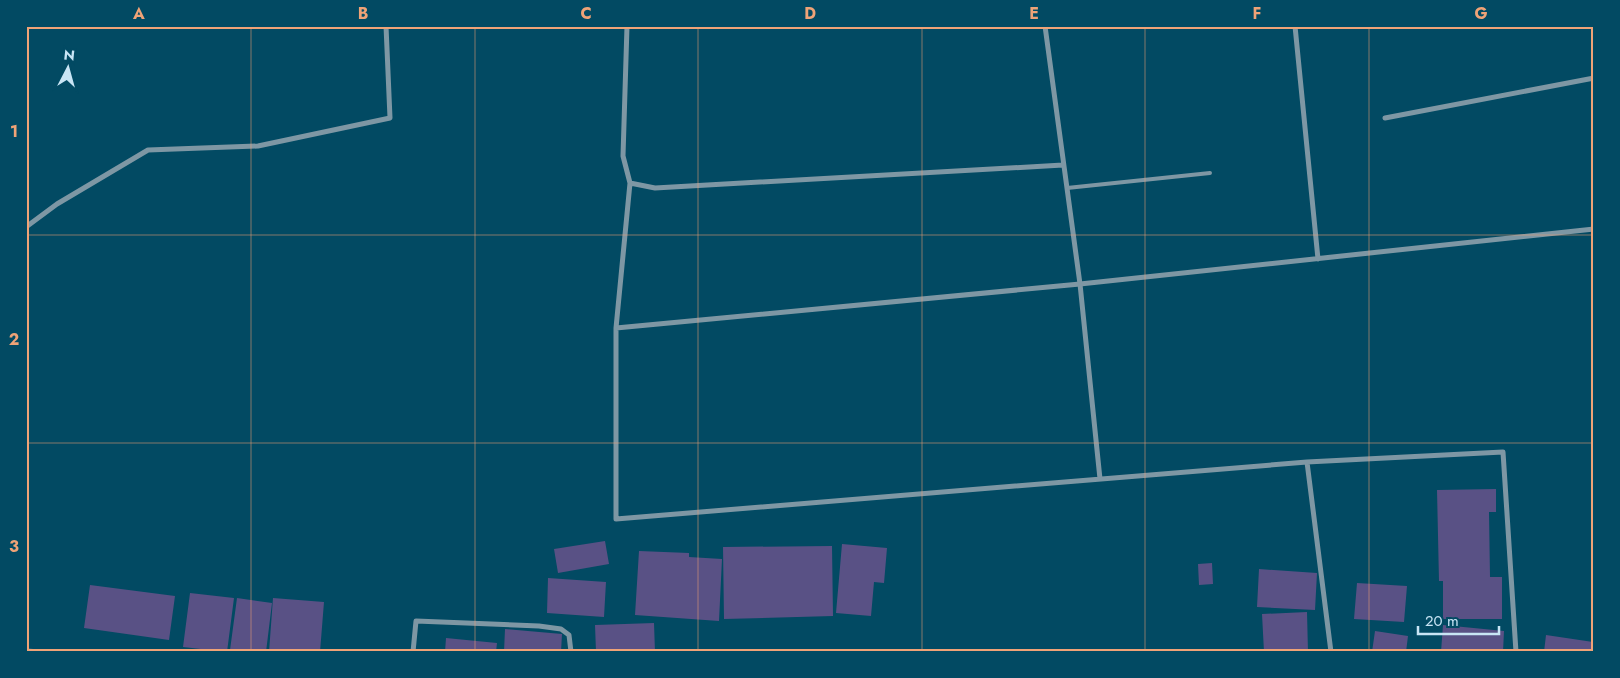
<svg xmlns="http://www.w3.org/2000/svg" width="1620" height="678" font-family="Jost,sans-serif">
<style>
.building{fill:#595185}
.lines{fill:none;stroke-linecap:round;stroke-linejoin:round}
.service{stroke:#7e97a4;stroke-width:4}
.minor{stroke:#7e97a4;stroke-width:5}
.grid{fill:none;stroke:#efa377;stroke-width:1;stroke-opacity:0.55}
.neatline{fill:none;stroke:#efa377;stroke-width:2}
.grid-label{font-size:16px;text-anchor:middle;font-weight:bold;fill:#efa377}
</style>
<rect width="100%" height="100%" fill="#024a63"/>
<path class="building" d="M1496 489V512H1489L1490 577H1502V619H1443V581H1439L1437 490Z
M605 541 609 564 558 573 554 549Z
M842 544 887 548 884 583 874 582 871 616 836 613Z
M832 546 833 616 724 619 723 547Z
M639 551 689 553V557L722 559 719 621 635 615Z
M1212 563 1213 584 1199 585 1198 564Z
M1259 569 1317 573 1315 610 1257 607Z
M548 578 606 582 604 617 547 613Z
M1357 583 1407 586 1404 622 1354 619Z
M90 585 175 596 169 640 84 628Z
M190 593 234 598 227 652 183 647Z
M237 598 272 603 266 652 230 650Z
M273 598 324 602 320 652H269Z
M1307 612 1308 652H1264L1262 614Z
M654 623 655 652H596L595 625Z
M1443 625 1504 631 1503 652H1441Z
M505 629 562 634 561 652H504Z
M1375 631 1408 636 1406 652H1372Z
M1546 635 1593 642 1592 652H1544Z
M446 638 497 643 496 652H445Z"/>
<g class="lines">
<path class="service" d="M1067 188 1210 173"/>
<path class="minor" d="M627 26 623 156 630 183 616 328V519L1307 462 1331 652
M1045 26 1080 284 1100 479
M1295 26 1318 259
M1385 118 1594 78
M630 183 655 188 1063 165
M26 227 57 204 148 150 258 146 390 118 386 26
M616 328 1080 284 1594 229
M1307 462 1503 452 1516 652
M26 651 40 652
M413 652 416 621 539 626 561 629 569 635 571 652"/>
</g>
<path class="grid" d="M251 26V652M475 26V652M698 26V652M922 26V652M1145 26V652M1369 26V652M26 235H1594M26 443H1594"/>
<rect width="1620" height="678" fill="none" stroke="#024a63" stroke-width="55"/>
<g transform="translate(68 68) rotate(6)" stroke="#024a63" stroke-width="4" paint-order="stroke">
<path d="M0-4L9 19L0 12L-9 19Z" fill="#c8e5f5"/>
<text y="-8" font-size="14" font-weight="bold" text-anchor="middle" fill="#c8e5f5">N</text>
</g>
<path d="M1418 626v8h81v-8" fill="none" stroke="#c8e5f5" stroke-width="2.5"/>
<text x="1425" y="626" font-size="15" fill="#c8e5f5" stroke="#024a63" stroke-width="4" paint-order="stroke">20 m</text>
<rect x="28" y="28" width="1564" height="622" class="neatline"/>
<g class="grid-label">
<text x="139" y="19">A</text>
<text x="363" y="19">B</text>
<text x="586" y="19">C</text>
<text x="810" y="19">D</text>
<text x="1034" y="19">E</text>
<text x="1257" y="19">F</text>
<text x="1481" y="19">G</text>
<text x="14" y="137">1</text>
<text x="14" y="345">2</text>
<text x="14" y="552">3</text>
</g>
</svg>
